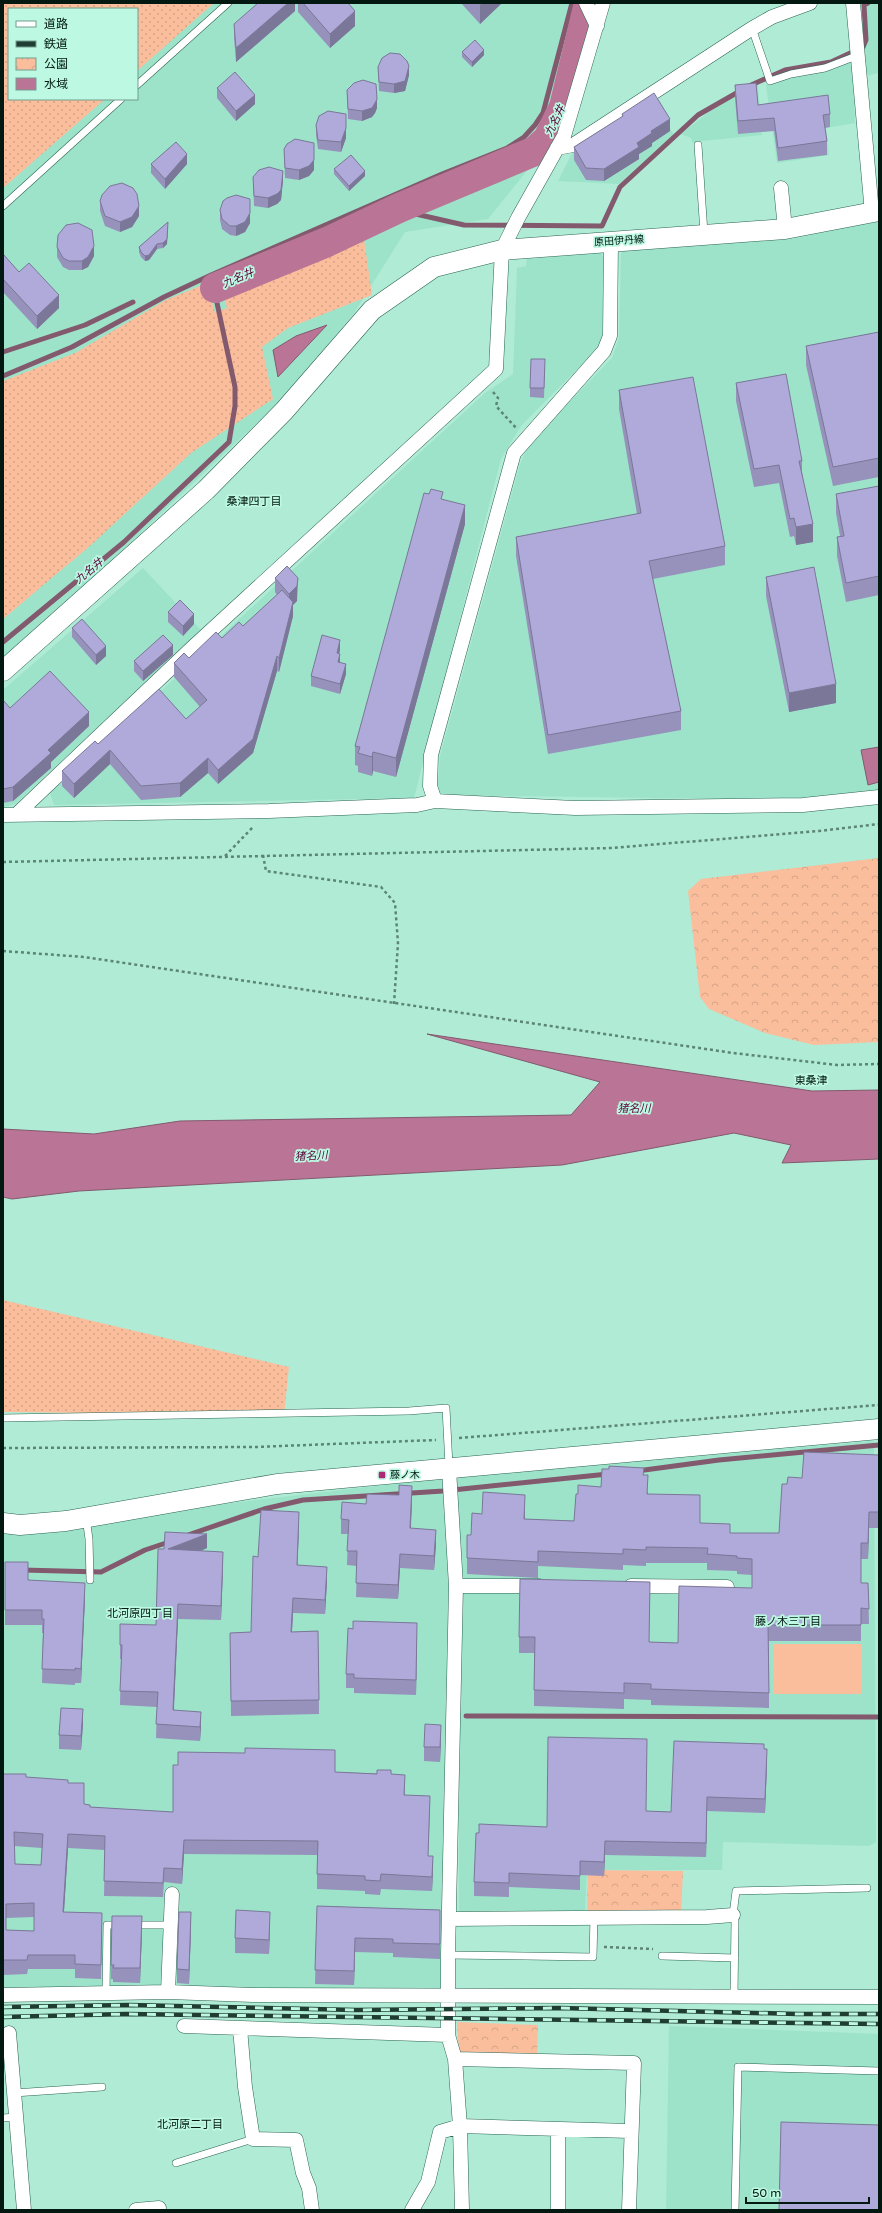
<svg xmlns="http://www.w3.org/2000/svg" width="882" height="2213" font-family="'Varela Round','Noto Sans JP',sans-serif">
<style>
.built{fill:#9de3ca;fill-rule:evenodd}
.grass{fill:url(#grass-dots)}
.park{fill:url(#park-crowns)}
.pitch{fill:#fabe9d}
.water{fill:#ba7596;stroke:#83596e}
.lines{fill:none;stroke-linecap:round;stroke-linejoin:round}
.stream{stroke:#83596e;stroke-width:5}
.river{stroke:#ba7596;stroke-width:30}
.lane-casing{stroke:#2b6452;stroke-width:8}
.street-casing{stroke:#2b6452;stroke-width:15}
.secondary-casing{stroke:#2b6452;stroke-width:21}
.path{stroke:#5c8577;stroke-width:2.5;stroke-dasharray:3 3;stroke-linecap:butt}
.lane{stroke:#fff;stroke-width:7}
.street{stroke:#fff;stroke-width:14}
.secondary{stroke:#fff;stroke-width:20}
.rail-casing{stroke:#203d33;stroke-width:4.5}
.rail{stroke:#bcf8e2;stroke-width:3;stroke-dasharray:9;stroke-linecap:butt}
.wall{fill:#9692bb;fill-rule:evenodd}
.shaded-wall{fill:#7a7798}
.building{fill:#afaad9;stroke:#7a7798;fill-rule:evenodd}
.poi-dot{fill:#ac2a75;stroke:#bcf8e2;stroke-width:1.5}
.labels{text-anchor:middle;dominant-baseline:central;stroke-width:3.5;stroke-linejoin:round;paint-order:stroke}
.street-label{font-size:10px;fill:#021811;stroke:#bcf8e2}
.poi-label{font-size:10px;fill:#021811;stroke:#bcf8e2;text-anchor:start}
.water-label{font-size:11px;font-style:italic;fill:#5c043a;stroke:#bcf8e2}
.neighbourhood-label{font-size:11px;fill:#021811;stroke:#bcf8e2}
</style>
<defs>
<pattern id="grass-dots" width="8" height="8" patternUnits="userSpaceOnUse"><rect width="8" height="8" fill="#fabe9d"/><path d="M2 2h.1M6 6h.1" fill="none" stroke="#d5a386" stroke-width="1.8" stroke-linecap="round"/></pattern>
<pattern id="park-crowns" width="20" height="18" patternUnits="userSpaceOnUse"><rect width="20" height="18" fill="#fabe9d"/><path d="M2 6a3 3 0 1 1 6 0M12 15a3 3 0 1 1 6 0" fill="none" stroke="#d5a386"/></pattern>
</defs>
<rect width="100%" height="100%" fill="#afebd5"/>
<path class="built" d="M3 3H593L567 108 556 135 488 219 405 232 354 313 286 395 23 645 3 658ZM9 9H137V99H9Z
M860 3H879V73L865 76Z
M852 59 855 123 826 128 829 155 777 163 766 85 786 77Z
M758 84 762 135 692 142 691 138 681 134 710 111Z
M650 98 674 135 619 184 558 181 572 153Z
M879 221V791L803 800 441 795 437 792 440 756 520 464 529 444 612 358 619 338 621 254 626 248 791 239Z
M600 252 604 258 602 339 599 347 521 426 501 459 414 798 54 805 50 793 485 393 513 374 517 268 526 266 527 259Z
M143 568 202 631 15 804 3 807V690Z
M874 1441 876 1842 869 1846 723 1842 722 1870H587L585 1913H459L458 1561 454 1477Z
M445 1478 449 1562 443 1987 439 1990 3 1992V1533L264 1499Z
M669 2026 879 2034V2210H666Z"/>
<path class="grass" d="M3 3H214L137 71V9H9V99H105L3 188Z
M363 232 372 295 288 328 262 347 273 399 191 453 91 545 3 619V381L75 353 166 300 207 283 215 313 227 308 222 291 297 263Z
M3 1300 289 1367 284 1415 3 1412Z"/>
<path class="park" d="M879 858V1042L814 1045 765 1033 709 1009 700 997 688 891 701 879Z
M588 1870 683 1871 681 1915 587 1912Z
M457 2022 538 2025 537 2055 459 2053Z"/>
<path class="pitch" d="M773 1644H862V1694H773Z"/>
<path class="water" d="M327 325 278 377 273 350 296 336Z
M879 747V782L868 785 861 750Z
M427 1034 812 1091 879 1090V1159L782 1163 791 1145 734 1133 562 1165 79 1191 12 1199 3 1197V1129L94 1134 180 1121 571 1115 600 1082Z"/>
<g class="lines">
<path class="stream" d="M749 86 785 70 831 62 863 47 866 40 864 5 868 3
M327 242 333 244 407 212 464 225 602 226 620 187 698 115 740 91
M211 275 442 174 507 148 524 137 535 125 543 113 572 3
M3 352 85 325 133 302
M3 376 72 347 164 297 211 275 235 387V406L229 442 124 542 3 642
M637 1471 719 1460 879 1445
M188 1535 264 1509 303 1500 443 1491 608 1474
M22 1570 101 1572 145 1550 169 1542
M466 1716 879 1717"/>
<path class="river" d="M215 288 327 242 399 208 535 151 548 139 564 107 589 3"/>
<g class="lane-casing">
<path id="lane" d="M752 28 770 81 791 74 825 68 859 55
M137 85 228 3
M698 145 704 233
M3 206 121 99
M3 1418 409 1411 446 1408 449 1466
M86 1518 89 1539 90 1580
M133 1925H171
M448 1955 593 1957 594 1917
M662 1956 735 1958
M106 1993 107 1925H121
M734 1996 735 1921 733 1915 736 1891 867 1888
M14 2093 102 2087
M3 2118 16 2117
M176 2163 253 2139
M735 2210 738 2067 879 2071"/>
</g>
<g class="street-casing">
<path id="street" d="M586 3 597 26
M853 3 872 213
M557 148 573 145 751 29 772 17 810 3
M781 188 785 229
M435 801 430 786 431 755 514 453 604 351 610 336 611 242
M3 815 269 811 417 805 435 801 575 808 803 805 879 797
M16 815 192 648 496 369 502 250 518 218 564 136 603 3
M449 1469 456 1586 448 1955V2035L455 2059 460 2126 462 2210
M456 1586H539
M631 1586 727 1587
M449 1919 707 1917 733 1915
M168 1992 172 1894
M3 1995 168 1992 253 1995 879 1997
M184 2026 448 2035
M240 2028 245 2087 253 2139 296 2140 303 2173 309 2188 312 2210
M9 2033 24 2210
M455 2059 634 2063 629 2210
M136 2210 159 2208
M412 2210 428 2182 440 2132 460 2126 630 2131
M558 2210V2129"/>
</g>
<g class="secondary-casing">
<path id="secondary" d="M3 671 206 490 284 411 372 310 434 267 502 250 785 229 879 211
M3 1523 20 1525 66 1521 277 1484 879 1429"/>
</g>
<path class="path" d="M493 392 498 398 496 406 517 429
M263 855 266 871 381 887 395 903 398 943 394 1004
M225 856 253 827
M3 862 612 848 819 831 879 824
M3 951 84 957 733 1053 837 1065 879 1064
M459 1438 879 1405
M3 1448 255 1447 436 1440
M604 1947 653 1949"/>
<use href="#lane" class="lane"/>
<use href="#street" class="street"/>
<use href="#secondary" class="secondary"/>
<g class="rail-casing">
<path id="rail" d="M3 2007 129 2005 356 2010 560 2008 797 2014H879
M3 2017 126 2014 879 2024"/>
</g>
<use href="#rail" class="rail"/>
</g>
<path class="wall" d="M295 3V11L236 62 234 38V24Z
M298 3H348L355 26 330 48 298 12Z
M461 3H502L480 24Z
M462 52 484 55 472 67 462 57Z
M378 67 409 75 405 91 394 93 379 91Z
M735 85 758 105 830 114V127L825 128 827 141V155L778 161 774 131 738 134 735 98Z
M217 88 255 104 236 121 217 98Z
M347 90 377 108 375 113 372 117 362 121 348 119Z
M622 114 670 131 652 143V146L639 154V159L604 181 586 180 574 160V147L622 117Z
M316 125 346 138 341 152 318 149 316 135Z
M314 143V170L309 176 299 180 285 178 284 149Z
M151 164H187L165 189 151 173Z
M334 169 365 176 349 191 334 174Z
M253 177 283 180 281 200 277 204 268 208 254 206Z
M100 201 139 216 132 227 120 232 105 226 100 211Z
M220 210 250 223 245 232 236 236 230 235 222 229 220 220Z
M168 222 167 244 163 248 157 249 149 260 145 261 141 257 139 252V247Z
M57 247 94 256 88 267 82 270H69L63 267 57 257Z
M3 254 19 272 59 308 37 329 3 292Z
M879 332V477L833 486 806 365V346Z
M545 369 544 398 530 397V388Z
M736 383 802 461V472L813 542 796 545 794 536 790 537 779 483 754 487 736 401Z
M619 390 725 546V565L653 579 681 711V730L548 754 516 556V537L637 514 619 409Z
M879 486V595L846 602 837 556V537L840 536 836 513V494Z
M443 499 465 524 396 777 373 771 372 776 358 772V766L355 765V746Z
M766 577 836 703 789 712 766 596Z
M275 578 297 601 293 605V616L279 672 277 671 253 753 218 784 208 773 180 797 141 800 110 764 74 798 62 786V771L98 744 186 719 200 707 174 677V663L189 658 243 626 277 595 275 592Z
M168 612 194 624 183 636 168 622Z
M72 628 106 656 96 665 72 637Z
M340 650 339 654 340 663 346 674 340 694 311 686V676Z
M173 655 143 681 134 671V661Z
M3 700 10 708 89 726 51 762V768L13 801 3 803Z
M879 1455V1528H869L868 1559H861V1583H868L869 1624H861V1641H769V1708L651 1705V1700L624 1699V1709L534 1706V1653H519V1637L650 1598 649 1642 678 1643 752 1588V1575L737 1574V1571L707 1570V1563H646V1566L623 1565V1570L538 1566V1578L467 1574V1535H471L482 1514 525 1511V1519L574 1521 578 1494 601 1487 644 1475 648 1494 700 1523 730 1533H779L787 1484 802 1478Z
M412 1500 411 1528 436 1544 434 1570 400 1568 398 1599 356 1597 357 1566 347 1565 348 1534H341V1519L366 1504Z
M299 1526 297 1565 327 1581 325 1614 293 1613 292 1632 318 1631 319 1714 231 1716 230 1633 251 1632 258 1557Z
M207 1548 201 1551 223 1566 221 1620 178 1619 174 1710 201 1726 200 1741 156 1738 157 1707 120 1705 121 1659H120V1645L156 1625 164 1549Z
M5 1562 28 1580 85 1598 81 1683H75V1685L42 1683 43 1633H42V1625H5Z
M417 1637 416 1695 354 1693V1688H346V1674Z
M83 1724 81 1750 59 1749V1735Z
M441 1739 440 1762 424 1761V1747Z
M764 1749 767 1763 765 1813 707 1811 706 1857 605 1855 604 1876 580 1875V1890L509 1887V1897L474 1896V1882L547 1827 646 1811 671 1812Z
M335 1772 391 1774 405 1789V1795L430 1811 428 1856 433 1870 432 1891 381 1889 380 1895 365 1894V1891L317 1889V1855L184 1854 182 1884 164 1882 163 1897 104 1896 105 1850 68 1848 64 1912 102 1913 101 1979 75 1978V1969H28L27 1974 3 1975V1774L68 1783 84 1804 90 1807 173 1812ZM14 1846 42 1848 41 1865 15 1864ZM34 1917V1931L6 1930V1918Z
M317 1906 440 1910V1959L393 1957V1953L355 1952 354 1985 315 1984Z
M112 1916 142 1930 140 1983 113 1982V1979H111Z
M270 1926 269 1954 235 1953V1938Z
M191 1927 189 1984 177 1983V1969Z"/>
<path class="shaded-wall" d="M288 3H295V11L236 62V48Z
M482 3H502L480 24V5Z
M355 11V26L330 48V34Z
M484 50V55L472 67V62Z
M409 66V75L405 91 394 93V84Z
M255 95V104L236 121V111Z
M377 99V108L375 113 372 117 362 121V111Z
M670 119V131L652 143V146L639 154V159L604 181V169L651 131Z
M346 128V138L341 152V142Z
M187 154V164L165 189V179Z
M314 160V170L309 176 299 180V170Z
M283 171V180L281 200 277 204 268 208V198Z
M365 171V176L349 191V186Z
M139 206V216L132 227 120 232V222Z
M250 213V223L245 232 236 236V226Z
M168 227 167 244 163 248V243Z
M157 244V249L149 260 145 261V256Z
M94 246V256L88 267 82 270V261Z
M59 295V308L37 329V316Z
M465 505V524L396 777V758Z
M813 524V542L796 545V527Z
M298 578 297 601 293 605V616L279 672V658L289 608V594Z
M194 614V624L183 636V626Z
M340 640V650L337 663V653Z
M173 645V655L143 681V671Z
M106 646V656L96 665V655Z
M340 654V664L338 662Z
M277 656V671L253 753 218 784V770Z
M346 664V674L340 694V684Z
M836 684V703L789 712V693Z
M89 712V726L51 762V768L13 801V787L48 750Z
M110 750V764L74 798V784Z
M373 752V771L372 776V757Z
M208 758V773L180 797V783Z
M412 1486V1500L410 1542V1528Z
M525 1495V1511L524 1535V1519Z
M299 1512V1526L297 1579V1565Z
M869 1512V1528L868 1559V1543Z
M436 1530V1544L434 1570V1556Z
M207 1534V1548L168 1564V1549Z
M223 1552V1566L221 1620V1606Z
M400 1554V1568L398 1599V1585Z
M327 1567V1581L325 1614V1600Z
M85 1583V1598L81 1683V1669Z
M293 1598V1613L291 1646V1632Z
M178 1604V1619L173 1724V1710Z
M417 1623V1637L416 1695V1680Z
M83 1709V1724L81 1750V1736Z
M201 1712V1726L200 1741V1727Z
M441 1725V1739L440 1762V1747Z
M767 1749V1763L765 1813V1799Z
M707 1797V1811L706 1857V1843Z
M68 1834V1848L63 1926V1912Z
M184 1840V1854L182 1884V1869Z
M605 1841V1855L604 1876V1862Z
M433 1856V1870L432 1891V1877Z
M191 1912V1927L189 1984V1970Z
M270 1912V1926L269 1954V1940Z
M142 1916V1930L140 1983V1968Z
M355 1938V1952L354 1985V1971Z"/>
<path class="building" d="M258 3H288L236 48 234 24Z
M303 3H348L355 11 330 34Z
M475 40 484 50 472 62 462 52Z
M390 53 400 54 407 61 409 66 405 81 394 84 379 82 378 67 382 58Z
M235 72 255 95 236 111 217 88Z
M363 80 376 84 377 99 375 103 372 108 362 111 348 109 347 90 354 83Z
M756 83 758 105 828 95 830 114 823 115 827 141 778 148 774 118 738 121 735 85Z
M654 93 670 119 651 131 652 133 637 143 639 147 604 169 586 168 574 147 623 116 622 114Z
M328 111 346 114V128L341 142 318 140 316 125 319 116Z
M295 139 314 143V160L309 166 299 170 285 168 284 149 287 144Z
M176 142 187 154 165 179 151 164Z
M351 155 365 171 349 186 334 169Z
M269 167 283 171 281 190 277 194 268 198 254 196 253 177 259 170Z
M122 183 133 188 137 194 139 206 132 217 120 222 105 216 100 201 102 195 110 186Z
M236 195 250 199V213L245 222 236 226H230L222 219 220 210 223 201 227 198Z
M168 222 167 239 163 243 157 244 149 255 145 256 141 252 139 247Z
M78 223 92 230 94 246 88 257 82 261H69L63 258 57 247 58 235 66 225Z
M3 254 19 272 29 263 59 295 37 316 3 279Z
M879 332V458L833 467 806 346Z
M531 359H545L544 388H530Z
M786 374 802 461H799L813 524 796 527 794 518 790 519 779 465 754 469 736 383Z
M693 377 725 546 649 561 681 711 548 735 516 537 641 513 619 390Z
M879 486V576L846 583 837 537 844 536 836 494Z
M431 489 443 492 441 499 465 505 396 758 373 752 372 757 358 753 360 747 355 746 424 493 429 494Z
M287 566 298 578 297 586 289 594 275 578Z
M814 567 836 684 789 693 766 577Z
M282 590 293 602 279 658 277 656 253 739 218 770 208 758 180 783 141 786 110 750 74 784 62 771 95 741 98 744 159 689 186 719 207 700 174 663 184 653 189 658 216 632 222 638 239 622 243 626Z
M180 600 194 614 183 626 168 612Z
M82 619 106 646 96 655 72 628Z
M163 635 173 645 143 671 134 661Z
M322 635 340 640 337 653 340 654 338 662 346 664 340 684 311 676Z
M50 671 89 712 48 750 51 753 13 787 3 789V700L10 708Z
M804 1452 879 1455V1512H869L868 1543H861V1583H868L869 1609 861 1608V1625H768L769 1693 651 1689V1684L624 1683V1693L534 1690 535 1637H519L520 1579 650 1582 649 1642 678 1643 679 1586 752 1588V1559L737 1558V1556L707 1554 708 1548 646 1547V1550L623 1549V1554L538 1551V1562L467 1558V1535H471L472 1513 482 1514 483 1492 525 1495 524 1519 574 1521 576 1494H578V1485L601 1487 602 1469H609V1466L644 1468 643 1475H648L647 1494 700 1495V1523L730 1524V1533H779L782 1484H787L788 1477 802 1478Z
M399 1485 412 1486 410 1528 436 1530 434 1556 400 1554 398 1585 356 1583 357 1551H347L349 1520 341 1519 342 1502 366 1504 367 1494 399 1495Z
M261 1510 299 1512 297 1565 327 1567 325 1600 293 1598 291 1632 318 1631 319 1700 231 1701 230 1633 251 1632 253 1556 258 1557Z
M165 1532 207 1534 168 1549 223 1552 221 1606 178 1604 173 1710 201 1712 200 1727 156 1724 158 1692 120 1691 122 1645H120V1624L156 1625 158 1549H164Z
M5 1562H28V1580L85 1583 81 1669 75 1668V1670L42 1669 44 1619H42V1610H5Z
M353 1621 417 1623 416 1680 354 1678V1674H346L348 1628 353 1629Z
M61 1708 83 1709 81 1736 59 1735Z
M425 1724 441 1725 440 1747H424Z
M548 1737 647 1739 646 1811 671 1812 674 1741 764 1744V1749H767L765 1799 707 1797 706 1843 605 1841 604 1862 580 1861V1876L509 1873V1883L474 1882 476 1833H479V1824L547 1827Z
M245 1748 335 1750V1772L377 1774V1770H391V1774L405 1775 404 1795 430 1796 428 1856H433L432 1877 381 1874 380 1881 365 1880V1876L317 1874 318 1841 184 1840 182 1869 164 1868 163 1883 104 1881 105 1836 68 1834 63 1912 102 1913 101 1965 75 1964V1955H28L27 1960H3V1774H26V1777L68 1780V1783H84V1804L90 1805V1807L173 1812V1765H178V1752L245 1753ZM14 1832 43 1834 41 1865 15 1864ZM34 1903V1931L6 1930V1904Z
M317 1906 440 1910V1944L393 1943V1939L355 1938 354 1971 315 1970Z
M236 1910 270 1912 269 1940 235 1938Z
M179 1912H191L189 1970 177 1969Z
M112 1916H142L140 1968H113L114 1965H111Z
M781 2122 879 2125V2210H779Z"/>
<rect class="poi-dot" x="378" y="1471" width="8" height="8" rx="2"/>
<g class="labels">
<g class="street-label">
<text transform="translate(619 241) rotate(-4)">原田伊丹線</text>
</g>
<g class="poi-label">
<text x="390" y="1475">藤ノ木</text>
</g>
<g class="water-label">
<text transform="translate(555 121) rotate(-64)">九名井</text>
<text transform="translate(238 278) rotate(-23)">九名井</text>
<text transform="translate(89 571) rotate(-39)">九名井</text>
<text x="634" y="1108">猪名川</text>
<text transform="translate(311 1156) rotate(-3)">猪名川</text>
</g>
<g class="neighbourhood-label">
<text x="254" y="501">桑津四丁目</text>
<text x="811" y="1080">東桑津</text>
<text x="140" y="1613">北河原四丁目</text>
<text x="788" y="1621">藤ノ木三丁目</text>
<text x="190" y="2124">北河原二丁目</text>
</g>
</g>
<rect width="882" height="2213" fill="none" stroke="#021811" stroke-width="8"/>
<rect x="8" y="8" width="130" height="92" fill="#bcf8e2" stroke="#729e8e"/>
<rect x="16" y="21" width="20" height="6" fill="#ffffff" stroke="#729e8e"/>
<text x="44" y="28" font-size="12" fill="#021811">道路</text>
<rect x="16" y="41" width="20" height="6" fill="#203d33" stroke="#729e8e"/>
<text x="44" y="48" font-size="12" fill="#021811">鉄道</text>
<rect x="16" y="58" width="20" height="12" fill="url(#park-crowns)" stroke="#729e8e"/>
<text x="44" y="68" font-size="12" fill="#021811">公園</text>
<rect x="16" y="78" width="20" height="12" fill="#ba7596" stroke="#729e8e"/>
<text x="44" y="88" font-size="12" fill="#021811">水域</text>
<path d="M746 2197v6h123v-6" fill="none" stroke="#021811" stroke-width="2"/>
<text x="752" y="2197" font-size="12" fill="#021811" stroke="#bcf8e2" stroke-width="3" paint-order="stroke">50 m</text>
</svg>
